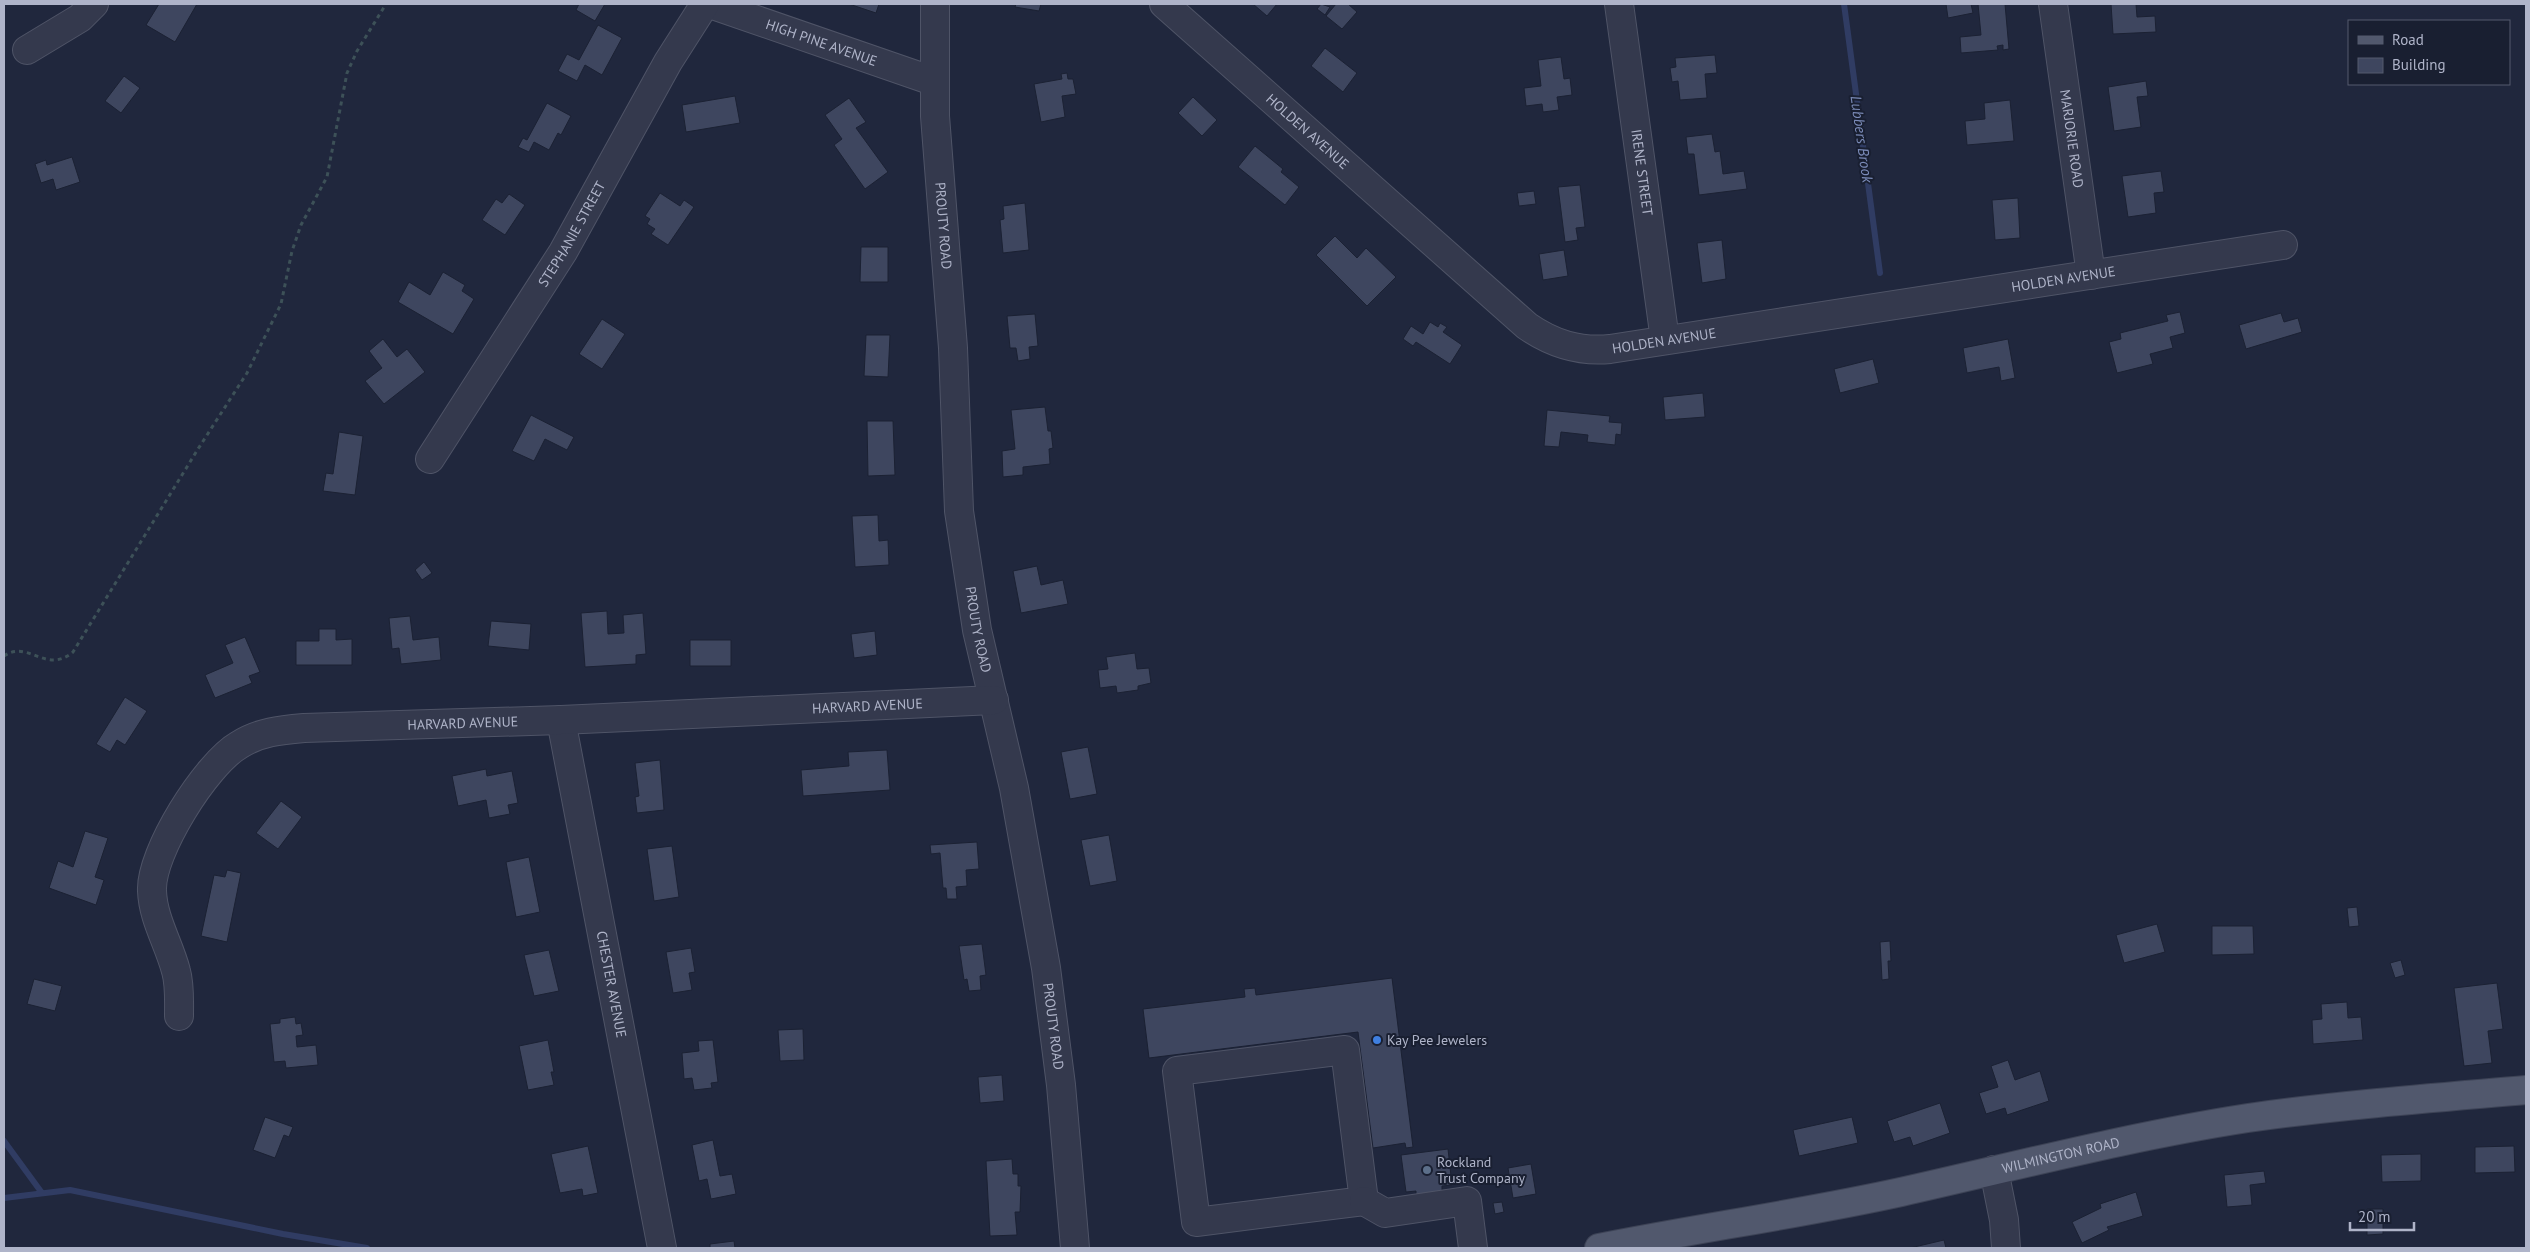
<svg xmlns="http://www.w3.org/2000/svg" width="2530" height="1252" font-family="'PT Sans',sans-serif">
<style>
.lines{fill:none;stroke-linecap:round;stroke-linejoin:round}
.stream{stroke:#303c63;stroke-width:6}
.building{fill:#3e465f;stroke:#1b2133}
.minor-casing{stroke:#4f5467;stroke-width:30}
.major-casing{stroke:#3d4356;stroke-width:30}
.path{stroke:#3d5158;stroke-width:3;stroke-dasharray:4 4;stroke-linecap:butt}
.minor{stroke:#34394d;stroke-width:28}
.major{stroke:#51586d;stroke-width:28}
.shop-dot{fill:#3f7fe0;stroke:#191f31;stroke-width:2}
.service-dot{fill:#5c6f8a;stroke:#191f31;stroke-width:2}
.labels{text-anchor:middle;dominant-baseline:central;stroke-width:4;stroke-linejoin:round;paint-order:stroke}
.street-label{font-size:14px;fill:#afb4c9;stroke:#191f31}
.poi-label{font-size:14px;fill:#afb4c9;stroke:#191f31;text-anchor:start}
.water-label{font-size:15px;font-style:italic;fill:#7b8bb8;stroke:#191f31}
</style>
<rect width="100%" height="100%" fill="#20273d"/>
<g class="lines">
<path class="stream" d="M1844 4 1880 273
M4 1141 42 1193
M4 1198 70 1190 283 1234 367 1248"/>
</g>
<path class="building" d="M159 4H197L175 42 146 25Z
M579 4H605L595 21 576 10Z
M849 4H879L876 13Z
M1016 4H1041L1039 11 1015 7Z
M1253 4H1277L1267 16Z
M1321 4 1330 7 1325 15 1317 9Z
M1336 4H1348L1357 12 1342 29 1326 16Z
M1946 4H1971L1973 13 1948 18Z
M1978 4H2005L2009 49 2003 50V45L1997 46 1998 50 1961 53 1960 37 1981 35Z
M2111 4H2136L2137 17 2155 16 2156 32 2113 34Z
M598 25 622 38 602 75 585 65 577 81 558 71 567 54 579 60Z
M1325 48 1357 73 1343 92 1311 66Z
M1715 55 1717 73 1705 74 1707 98 1680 100 1678 81 1672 82 1670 68 1676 67 1675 58Z
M1561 57 1564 79 1570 78 1572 95 1557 97 1559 110 1543 112 1542 104 1526 106 1524 88 1541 86 1538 60Z
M1067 73 1068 79H1073L1076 94 1062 96 1065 117 1041 122 1034 84 1062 79 1061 74Z
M124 76 140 88 121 113 105 101Z
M2146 81 2148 96 2137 97 2141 127 2114 131 2108 87Z
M735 96 740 123 686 132 682 105Z
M1193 97 1217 120 1202 136 1178 113Z
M849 98 866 122 856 128 888 172 865 189 834 145 842 139 825 115Z
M2010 100 2014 141 1967 145 1965 121 1985 119 1984 103Z
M547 103 571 116 561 135 558 133 549 150 534 142 529 152 518 147 523 138 527 140Z
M1712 134 1715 152 1720 151 1723 174 1744 171 1747 189 1699 195 1694 154H1688L1686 137Z
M1255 146 1283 169 1281 172 1299 187 1285 205 1238 167Z
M72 157 80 182 56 190 53 179 41 183 35 164 46 160 47 165Z
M2161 171 2164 192 2154 193 2156 213 2128 217 2122 176Z
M1580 185 1585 227 1576 228 1578 240 1565 242 1558 187Z
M1534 191 1536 204 1519 206 1517 193Z
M660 193 680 206 684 200 694 207 668 245 651 234 655 229 647 224 650 219 645 216Z
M509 194 525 205 505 235 482 220 496 199 502 203Z
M2018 198 2020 238 1995 240 1992 200Z
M1025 203 1029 250 1003 253 1000 220 1004 219 1003 206Z
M1335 236 1357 258 1366 248 1396 277 1367 306 1316 255Z
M1722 240 1726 279 1702 283 1697 243Z
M861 247H888V282H860Z
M1564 250 1568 276 1543 280 1539 254Z
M443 272 465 285 462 291 474 299 453 334 398 302 409 282 430 295Z
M2180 312 2185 333 2170 337 2173 348 2150 354 2153 364 2117 373 2109 342 2121 339 2120 333 2168 321 2166 315Z
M2281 313 2284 322 2298 318 2302 332 2246 349 2239 325Z
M1035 314 1038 346 1029 347 1030 359 1018 361 1016 348H1010L1007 316Z
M602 319 625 334 602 369 579 354Z
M1430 322 1438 327 1440 323 1447 327 1443 332 1462 345 1450 364 1416 342 1413 346 1403 339 1411 326 1423 334Z
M866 335H890L888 377 864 376Z
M383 339 397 357 407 349 425 372 384 404 365 381 382 368 369 351Z
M2008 339 2015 378 2001 381 1999 367 1967 373 1963 348Z
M1873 359 1879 383 1840 393 1834 369Z
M1703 393 1705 417 1665 420 1663 397Z
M1045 407 1048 431H1051L1053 448 1049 449 1050 464 1023 467V475L1003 477 1002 451 1015 449 1011 410Z
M1547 410 1610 416 1609 422 1622 423 1621 435 1616 434 1615 445 1587 442 1588 435 1561 432 1559 447 1544 446Z
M531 415 574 437 567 450 545 439 534 461 512 451Z
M867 421H893L895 475 868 476Z
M339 432 363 436 355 495 323 491 326 473 333 474Z
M878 515 879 541 888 540 889 565 855 567 852 516Z
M424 562 432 573 422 580 415 570Z
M1037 566 1041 585 1063 580 1068 604 1021 613 1013 571Z
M607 611 608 634 624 633 623 615 643 613 646 654 636 655V664L585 667 581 613Z
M410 616 413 640 439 637 441 660 401 664 399 648 392 649 389 618Z
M491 621 531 624 529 650 488 646Z
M319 629H336V640L352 639V665H296V641H319Z
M875 631 877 655 854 658 851 634Z
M245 637 260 672 249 676 252 683 215 698 205 675 233 663 225 645Z
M690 640H731V666H690Z
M1135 653 1137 669 1149 668 1151 683 1138 686V690L1117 693 1116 686 1100 688 1098 670 1108 669 1106 657Z
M125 697 147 711 125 745 117 740 110 752 96 744Z
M1088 747 1097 794 1070 799 1061 752Z
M887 750 890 790 803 796 801 770 849 766 848 752Z
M660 760 664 810 637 813 635 797 639 796 635 763Z
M486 769 487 776 512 771 518 803 508 805 510 814 489 818 486 800 458 806 452 776Z
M281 801 302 817 278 849 256 833Z
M85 831 108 838 95 877 104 880 96 905 49 888 58 861 73 867Z
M1109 835 1117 881 1090 886 1081 840Z
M977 842 979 869 966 870 967 886 956 887 957 899H947L946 888H943L940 853 931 854 930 845Z
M672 846 679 897 654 901 647 849Z
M529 857 540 912 516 917 506 862Z
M227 870 241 873 227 942 201 936 214 875 225 877Z
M2357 907 2359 926 2349 927 2347 908Z
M2157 924 2165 952 2124 963 2116 935Z
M2212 926H2253L2254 954 2212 955Z
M1890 941 1891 961H1888L1889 979 1882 980 1880 942Z
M982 944 986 975 980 976 981 990 969 991 967 979 964 980 959 946Z
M691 948 695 972 689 973 692 990 673 993 666 952Z
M549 950 559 991 534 996 524 955Z
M2401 960 2405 975 2395 978 2390 963Z
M1392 978 1413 1147 1406 1148 1405 1143 1373 1148 1358 1032 1149 1058 1143 1009 1245 997 1244 989 1255 988 1256 995Z
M34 979 62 986 55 1011 27 1004Z
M2497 983 2503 1029 2488 1031 2492 1063 2464 1066 2454 988Z
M2347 1002 2348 1018 2361 1017 2363 1040 2313 1044 2312 1020 2322 1019 2321 1004Z
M295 1017 296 1024 301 1023 303 1035 296 1036 297 1047 316 1045 318 1065 286 1068 285 1061 274 1062 270 1024 280 1023V1019Z
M803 1029 804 1060 780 1061 778 1030Z
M548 1040 554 1072H551L554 1085 528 1090 519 1046Z
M713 1040 718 1082 711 1083 712 1088 694 1090 692 1078 684 1079 682 1053 699 1051 698 1041Z
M2008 1060 2015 1080 2040 1071 2049 1101 2007 1115 2005 1108 1986 1114 1979 1093 1998 1087 1991 1066Z
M1002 1075 1004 1101 980 1103 978 1077Z
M1940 1103 1950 1133 1913 1146 1910 1137 1894 1142 1887 1121Z
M265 1117 293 1127 289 1137 284 1135 275 1158 253 1150Z
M1852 1117 1858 1143 1799 1156 1793 1130Z
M713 1140 720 1176 732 1174 736 1194 711 1199 707 1179 699 1181 692 1145Z
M588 1146 598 1193 583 1196 582 1189 560 1193 551 1154Z
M2514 1146 2515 1172 2475 1173V1147Z
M1448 1149 1452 1185 1442 1186V1191L1416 1195V1191L1406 1192 1401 1155Z
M2421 1154V1181L2382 1182 2381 1155Z
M1012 1159 1013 1174H1018V1186H1021L1020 1212H1015L1017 1235 990 1236 986 1161Z
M1531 1164 1536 1194 1513 1198 1508 1168Z
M2264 1171 2266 1183 2250 1185 2252 1205 2227 1207 2224 1175Z
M2136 1192 2143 1216 2107 1227 2109 1230 2082 1243 2072 1222 2101 1208 2100 1204Z
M1502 1202 1504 1212 1495 1214 1493 1203Z
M2367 1209H2383V1234L2367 1235Z
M1944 1240 1946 1248H1910Z
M734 1241 735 1248H710V1244Z"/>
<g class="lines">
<g class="minor-casing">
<g id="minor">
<path id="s1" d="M710 4 933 81"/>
<path id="s2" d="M935 4V116L953 348 959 511 977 630 1014 788 1046 968 1061 1085 1075 1248"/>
<path id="s3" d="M1164 4 1527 326C1553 344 1579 352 1610 349L2283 245"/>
<path id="s4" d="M1619 4 1665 340"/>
<path id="s5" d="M2053 4 2091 275"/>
<path d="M27 50 80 18 94 4"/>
<path id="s6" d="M430 459 563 252 668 62 705 4"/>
<path id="s7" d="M561 720 662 1248"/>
<path id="s8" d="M179 1016C179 1001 180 985 176 971 169 944 153 919 152 891 150 853 206 764 239 745 259 732 281 730 304 728L561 720 994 700"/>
<path d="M1345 1050 1364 1201 1196 1222 1177 1071Z"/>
<path d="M1994 1170 2004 1220 2006 1248"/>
<path d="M1364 1201 1385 1213 1467 1201 1473 1248"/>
</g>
</g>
<g class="major-casing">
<g id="major">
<path id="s9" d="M1599 1248C1699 1228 1801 1214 1901 1192 2017 1166 2131 1136 2248 1118 2340 1105 2434 1098 2526 1090"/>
</g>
</g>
<path class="path" d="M4 656C28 639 46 675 73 652L198 449 247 373 281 304 292 251 301 225 327 177 347 73 357 51 386 4"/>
<use href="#minor" class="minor"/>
<use href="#major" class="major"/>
</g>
<circle class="shop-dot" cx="1377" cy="1040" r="5"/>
<circle class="service-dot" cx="1427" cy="1170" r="5"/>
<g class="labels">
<g class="street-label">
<text stroke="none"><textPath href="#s1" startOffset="118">HIGH PINE AVENUE</textPath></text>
<text stroke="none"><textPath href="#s3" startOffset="192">HOLDEN AVENUE</textPath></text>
<text stroke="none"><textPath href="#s5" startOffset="136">MARJORIE ROAD</textPath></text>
<text stroke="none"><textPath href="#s4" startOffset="170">IRENE STREET</textPath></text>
<text stroke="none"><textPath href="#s2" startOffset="222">PROUTY ROAD</textPath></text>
<text stroke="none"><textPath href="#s6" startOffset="266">STEPHANIE STREET</textPath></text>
<text stroke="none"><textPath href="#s3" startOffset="1032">HOLDEN AVENUE</textPath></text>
<text stroke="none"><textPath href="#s3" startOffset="628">HOLDEN AVENUE</textPath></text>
<text stroke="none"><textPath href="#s2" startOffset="628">PROUTY ROAD</textPath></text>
<text stroke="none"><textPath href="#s8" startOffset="935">HARVARD AVENUE</textPath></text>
<text stroke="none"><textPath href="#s8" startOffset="530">HARVARD AVENUE</textPath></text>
<text stroke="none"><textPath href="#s7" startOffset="269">CHESTER AVENUE</textPath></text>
<text stroke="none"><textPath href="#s2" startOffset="1032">PROUTY ROAD</textPath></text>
<text stroke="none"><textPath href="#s9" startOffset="471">WILMINGTON ROAD</textPath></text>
</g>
<g class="poi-label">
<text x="1387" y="1040">Kay Pee Jewelers</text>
<text x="1437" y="1162">Rockland<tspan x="1437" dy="16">Trust Company</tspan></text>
</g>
<g class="water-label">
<text transform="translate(1862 139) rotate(82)">Lubbers Brook</text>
</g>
</g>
<rect width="2530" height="1252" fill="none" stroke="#afb4c9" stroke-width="10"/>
<rect x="2348" y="20" width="162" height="65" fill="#191f31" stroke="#555b6e"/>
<rect x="2358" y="36" width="25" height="8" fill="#51586d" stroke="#555b6e"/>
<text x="2392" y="45" font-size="15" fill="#afb4c9">Road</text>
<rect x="2358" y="58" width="25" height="15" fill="#3e465f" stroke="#555b6e"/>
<text x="2392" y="70" font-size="15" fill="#afb4c9">Building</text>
<path d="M2350 1222v8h64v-8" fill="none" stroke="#afb4c9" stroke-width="2.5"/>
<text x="2358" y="1222" font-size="15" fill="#afb4c9" stroke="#191f31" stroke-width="4" paint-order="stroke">20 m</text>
</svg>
